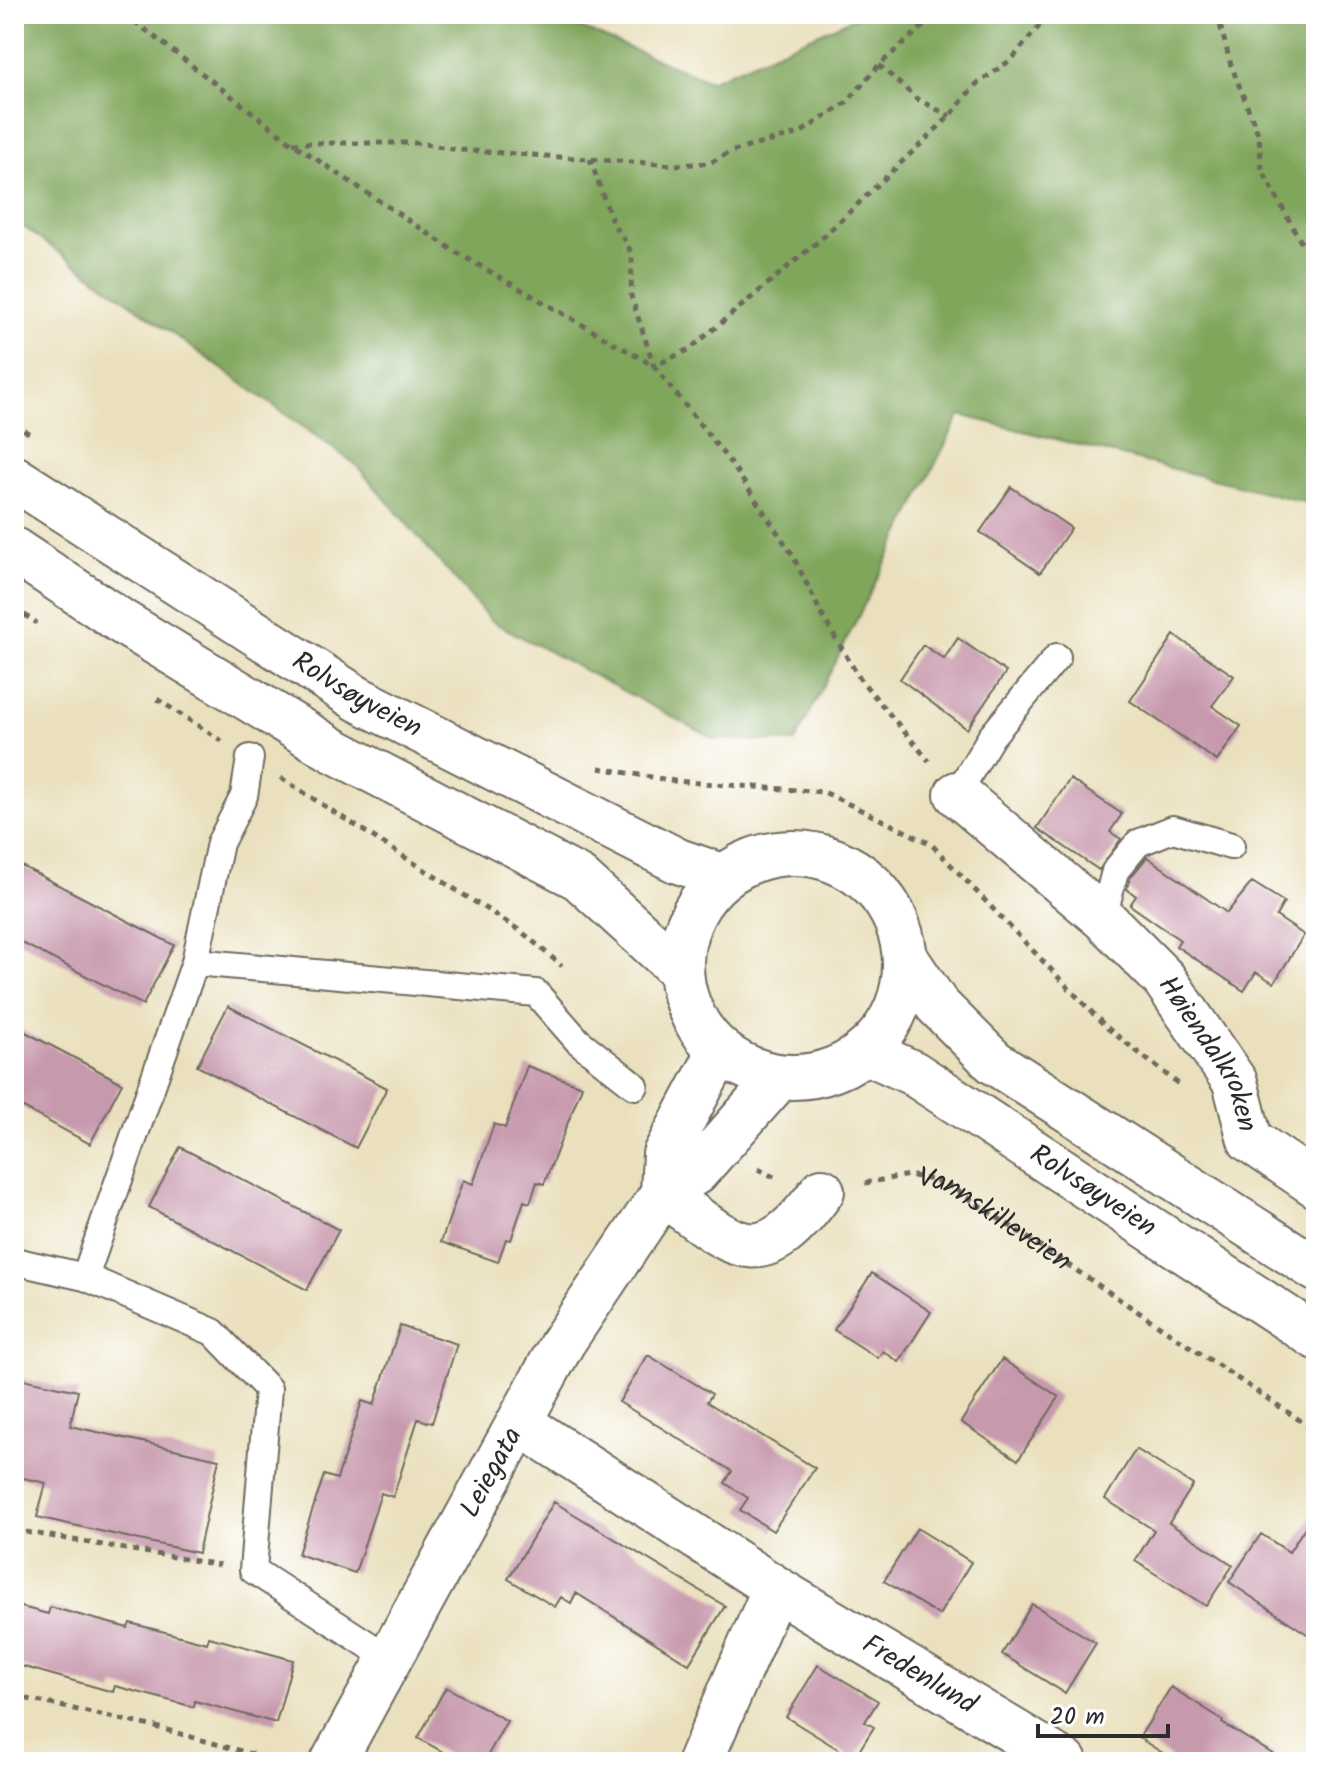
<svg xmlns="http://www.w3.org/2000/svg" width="1330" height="1776" font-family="Kalam,sans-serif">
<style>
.forest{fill:#80a65c;stroke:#566844;stroke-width:2}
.building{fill:#c799ad}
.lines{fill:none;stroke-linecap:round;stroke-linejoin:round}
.lane-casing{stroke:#6e6a5e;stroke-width:30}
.street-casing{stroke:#6e6a5e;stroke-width:48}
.secondary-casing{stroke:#6e6a5e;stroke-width:48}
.primary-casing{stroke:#6e6a5e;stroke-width:48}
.path{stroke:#6e6a5e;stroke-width:5;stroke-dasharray:6 6;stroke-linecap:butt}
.lane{stroke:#fff;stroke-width:26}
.street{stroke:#fff;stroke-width:44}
.secondary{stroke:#fff;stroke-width:44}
.primary{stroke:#fff;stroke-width:44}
.labels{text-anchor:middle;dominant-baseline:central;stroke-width:8;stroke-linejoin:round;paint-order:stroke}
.street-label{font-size:28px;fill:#2b2b2b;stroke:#fff}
</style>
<rect width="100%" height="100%" fill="#fff"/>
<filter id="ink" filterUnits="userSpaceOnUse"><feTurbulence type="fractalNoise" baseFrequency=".0125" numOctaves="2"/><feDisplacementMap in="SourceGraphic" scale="16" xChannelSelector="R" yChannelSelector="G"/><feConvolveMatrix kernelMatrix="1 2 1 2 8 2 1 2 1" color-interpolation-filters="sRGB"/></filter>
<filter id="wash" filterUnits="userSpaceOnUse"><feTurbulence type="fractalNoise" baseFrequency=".006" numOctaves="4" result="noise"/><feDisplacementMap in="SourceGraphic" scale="32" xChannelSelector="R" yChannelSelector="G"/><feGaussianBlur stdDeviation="1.8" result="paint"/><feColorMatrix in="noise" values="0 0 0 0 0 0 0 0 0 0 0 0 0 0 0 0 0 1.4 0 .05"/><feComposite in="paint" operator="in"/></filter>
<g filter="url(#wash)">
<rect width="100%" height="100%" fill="#eae0bd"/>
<path class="forest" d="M14 14H547L710 81 863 14H1316V505L960 415 795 742 714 739 491 621 355 464 14 220Z"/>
<g id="blocks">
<path class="building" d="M1011 487 1071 528 1040 573 980 532Z
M1174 635 1234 676 1212 706 1241 726 1217 761 1130 701Z
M958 638 1006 672 967 729 900 679 923 645 944 659Z
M1070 779 1122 814 1110 832 1121 839 1099 870 1037 828Z
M1147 857 1227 913 1252 882 1284 902 1276 916 1304 935 1274 983 1256 972 1244 991 1176 946 1180 940 1130 905 1136 896 1127 889 1130 878Z
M14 862 174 945 143 1005 14 939Z
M228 1006 387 1088 356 1148 197 1066Z
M14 1026 122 1083 90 1144 14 1103Z
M527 1066 582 1086 544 1184 537 1182 530 1203 524 1201 511 1240 506 1239 498 1262 441 1242 463 1180 473 1184 494 1124 505 1128Z
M180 1147 339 1230 307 1290 149 1207Z
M872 1273 931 1312 899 1362 883 1351 878 1358 834 1330Z
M400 1326 457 1344 432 1423 418 1419 393 1497 381 1493 355 1573 298 1554 324 1475 337 1479 362 1401 374 1405Z
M648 1355 712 1394 707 1402 815 1468 773 1531 740 1510 748 1498 725 1483 732 1471 619 1402Z
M1002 1359 1059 1397 1018 1460 961 1422Z
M14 1377 78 1391 70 1426 219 1459 198 1553 37 1517 46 1483 14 1476Z
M1136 1449 1193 1485 1169 1523 1233 1565 1206 1606 1135 1561 1154 1530 1105 1499Z
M554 1502 725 1606 689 1664 576 1593 571 1603 561 1597 555 1607 508 1579Z
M1316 1510V1640L1229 1582 1261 1534 1289 1552Z
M917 1528 971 1562 939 1615 884 1581Z
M1032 1604 1096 1643 1065 1693 1002 1654Z
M14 1605 48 1614 50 1607 128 1628 130 1623 207 1643 209 1637 293 1660 276 1723 195 1701 194 1707 115 1686 113 1692 14 1664Z
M818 1665 878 1701 865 1722 874 1727 854 1759 786 1717Z
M446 1687 507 1721 484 1762H461L418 1738Z
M1171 1687 1223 1720 1222 1723 1286 1762H1177L1139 1738Z"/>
</g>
</g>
<g filter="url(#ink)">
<use href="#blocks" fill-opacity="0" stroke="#6e6a5e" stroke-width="2"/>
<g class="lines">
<g class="lane-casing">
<path id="lane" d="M957 794 991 737 1057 657
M1103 918 1115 871 1138 843 1173 829 1231 846
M195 962 220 843 244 796 250 758
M14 1261 85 1277 213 1332 268 1389 253 1570 390 1659
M85 1277 195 962 536 993 578 1041 635 1086"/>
</g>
<g class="street-casing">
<g id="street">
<path id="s2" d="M957 794 1103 918 1164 979 1235 1082 1250 1140 1316 1185"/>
<path d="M663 1193C735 1247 760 1278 822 1191"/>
<path id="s3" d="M520 1423 775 1588 1065 1762"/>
<path d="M700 1762 775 1588"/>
</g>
</g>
<g class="secondary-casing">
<g id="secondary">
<path d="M663 1193 665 1154 720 1051"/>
<path id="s4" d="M333 1762 563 1342 663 1193 696 1172 780 1077"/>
</g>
</g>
<g class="primary-casing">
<g id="primary">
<path id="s5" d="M14 478 358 699 678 861 722 876"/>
<path d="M14 550 122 622 333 750 579 878 680 970"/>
<circle cx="793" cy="965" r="112"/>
<path d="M905 957 937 1005 994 1062 1316 1269"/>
<path id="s6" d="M865 1051 913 1073 1316 1337"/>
</g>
</g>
<g class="path">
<path d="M125 14 292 143 456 252 654 366 733 466 792 554 823 617 860 679 929 761"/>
<path d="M1217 14 1231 65 1259 136 1262 170 1302 244 1316 260"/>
<path d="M879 65 917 99 950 116"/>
<path d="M293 143H419L459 150 675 165 710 163 730 152 800 133 847 102 879 65 937 14"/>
<path d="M590 159 613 224 628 245 632 257 631 296 654 366 690 349 820 240 950 116 974 86 1012 59 1049 14"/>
<path d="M14 423 33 436"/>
<path d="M14 608 37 623"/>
<path d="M157 699 222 741"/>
<path d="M599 768 674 781 824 792 931 844 1106 1027 1181 1086"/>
<path d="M281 778 522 932 562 966"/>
<path d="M758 1169 778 1179"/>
<path id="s1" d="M865 1183 909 1175 946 1183 1316 1431"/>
<path d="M14 1530 220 1565"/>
<path d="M14 1696 156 1727 280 1762"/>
</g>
<use href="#lane" class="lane"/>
<use href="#street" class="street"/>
<use href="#secondary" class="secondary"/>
<use href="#primary" class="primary"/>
</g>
</g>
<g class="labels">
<g class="street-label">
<text stroke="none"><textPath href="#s5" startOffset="406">Rolvsøyveien</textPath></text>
<text stroke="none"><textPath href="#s2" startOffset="366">Høiendalkroken</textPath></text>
<text stroke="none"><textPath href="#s6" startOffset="268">Rolvsøyveien</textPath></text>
<text stroke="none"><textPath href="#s1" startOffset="142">Vannskilleveien</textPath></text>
<text stroke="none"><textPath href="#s4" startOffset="330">Leiegata</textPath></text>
<text stroke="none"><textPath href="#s3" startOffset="472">Fredenlund</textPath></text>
</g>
</g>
<rect width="1330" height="1776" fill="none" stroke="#fff" stroke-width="48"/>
<path d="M1038 1724v12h130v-12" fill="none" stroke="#2b2b2b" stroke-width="4"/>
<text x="1050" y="1724" font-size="24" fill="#2b2b2b" stroke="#ffffff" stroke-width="6" paint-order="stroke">20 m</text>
</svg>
